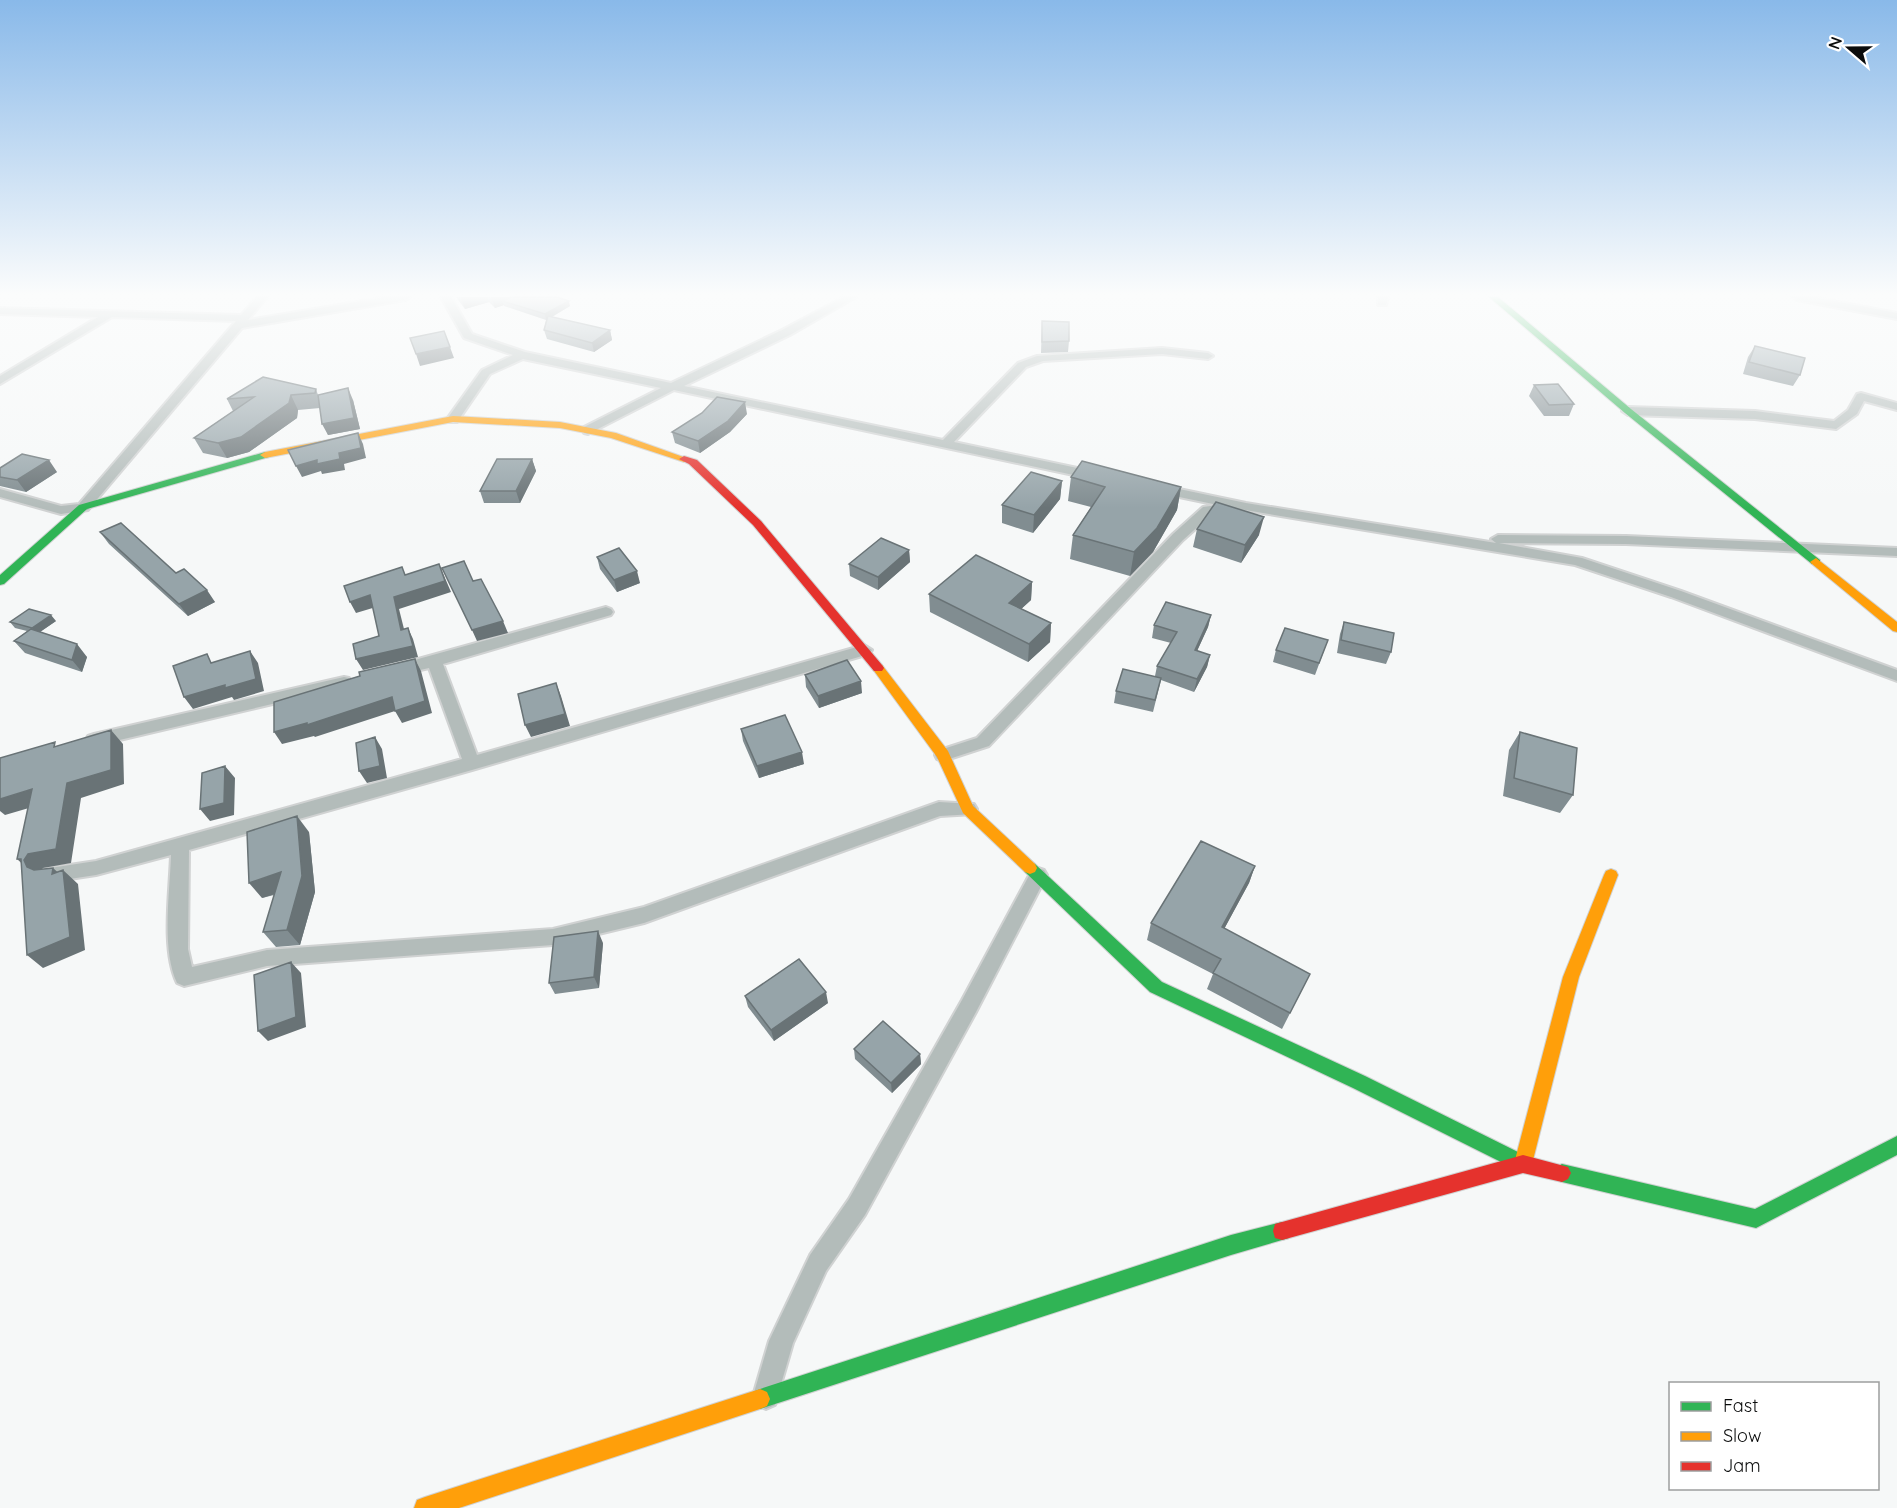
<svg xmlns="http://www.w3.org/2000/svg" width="1897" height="1508" font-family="Quicksand,sans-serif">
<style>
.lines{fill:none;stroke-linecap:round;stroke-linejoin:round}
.street-casing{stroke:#d0d2d2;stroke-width:4}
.fast-casing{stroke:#d0d2d2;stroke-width:2}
.slow-casing{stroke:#d0d2d2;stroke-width:2}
.jam-casing{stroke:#d0d2d2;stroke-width:2}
.street{fill:#b3bcba;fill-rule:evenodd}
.fast{fill:#30b455;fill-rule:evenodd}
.slow{fill:#ff9f0a;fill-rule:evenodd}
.jam{fill:#e5322d;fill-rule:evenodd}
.wall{fill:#818d91}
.shaded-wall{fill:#697376}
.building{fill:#96a4a9;stroke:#697376;stroke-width:1.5}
</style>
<rect width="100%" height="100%" fill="#f6f8f8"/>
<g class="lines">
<g class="street-casing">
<path id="street" d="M257 297H267L248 320 386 297H410L405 300 242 328 88 510 61 514 0 497V489L61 506 79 504 236 321 112 317 0 384V376L98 317 0 314V308L241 315Z
M441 297H451L472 334 525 352 671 383 782 330 844 297H856L790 335 684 386 943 440 1018 363 1037 356 1162 348 1208 353 1213 356 1208 359 1162 354 1043 361 1026 367 954 442 1101 473 1103 476 1097 480 674 390 588 434 584 433V427L661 388 523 359 490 374 457 422H449L447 419 482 370 513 355 464 338Z
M1378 297H1388L1386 305H1378Z
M1792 297H1813L1897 313V319L1797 300Z
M1861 393 1897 403V410L1864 401 1857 414 1836 429 1755 419 1628 415 1622 411 1628 407 1755 411 1834 421 1848 410 1857 394Z
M1160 485 1246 503 1496 543 1491 539 1498 535 1626 536 1897 548V556L1626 544 1499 543 1582 558 1681 591 1897 670V681L1671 597 1575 565 1233 508 1227 512 1212 514 1183 540 989 746 943 761 937 759 935 755 937 751 977 738 1173 534 1203 507 1218 505 1155 492 1154 489Z
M606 607 611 609 613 612 611 615 443 664 477 755 864 645 872 650 869 654 472 770 189 850 188 949 192 967 267 950 553 929 644 907 939 802 974 804 977 809 974 814 940 816 644 923 553 945 267 966 184 986 177 983C161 949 170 892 171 855L96 875 50 882 44 880 41 875 44 870 50 868 96 861 462 759 429 668 398 675 393 674 390 670 393 666Z
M344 677 349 678 352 682 349 686 94 746 88 744 86 740 88 736 94 734Z
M1038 868 1044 870 1047 875 976 1012 865 1215 826 1271 793 1343 775 1405 766 1409 757 1405 753 1396 769 1341 810 1255 849 1199 962 1000 1032 870Z"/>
</g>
<g class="fast-casing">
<path id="fast" d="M1489 297H1498L1631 409 1820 560V564H1812L1625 413Z
M265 452 269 453V457L87 509 4 584 0 585V575L79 505Z
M1030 862 1035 864 1162 982 1365 1076 1520 1153 1524 1151 1530 1154 1533 1160 1529 1170 1523 1173 1353 1088 1150 992 1025 872 1023 868 1025 864Z
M1897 1136V1155L1756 1228 1562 1182 1556 1179 1553 1173 1556 1167 1562 1164 1755 1209Z
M1282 1222 1289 1224 1291 1231 1289 1238 1282 1240 1231 1255 760 1409 753 1406 750 1399 753 1392 760 1389 1231 1235Z"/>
</g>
<g class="slow-casing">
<path id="slow" d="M453 416 560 422 616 433 689 459 684 462 611 438 560 428 453 422 265 458 260 455 265 452Z
M1816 558 1897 622V632L1893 631 1812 564 1810 562Z
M878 664 882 665 948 751 973 806 1035 864 1037 868 1035 872 1030 874 1025 872 963 813 937 757 872 668Z
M1611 869 1616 871 1618 875 1579 977 1533 1160 1530 1166 1524 1169 1518 1166 1515 1160 1563 977 1604 875 1606 871Z
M760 1389 767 1392 770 1399 767 1406 760 1409 459 1508H414L417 1500 425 1497Z"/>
</g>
<g class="jam-casing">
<path id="jam" d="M684 456 697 460 761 521 882 665 884 668 882 671H874L753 525 689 464 679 459Z
M1523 1155 1568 1167 1571 1173 1568 1179 1562 1182 1523 1173 1282 1240 1275 1238 1273 1231 1275 1224 1282 1222Z"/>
</g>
<use href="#street" class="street"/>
<use href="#fast" class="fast"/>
<use href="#slow" class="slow"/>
<use href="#jam" class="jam"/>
</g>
<path class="wall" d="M456 297H557L570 306 552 317 610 330 612 340 594 352 547 339 544 330 546 320 504 306V305L495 308 489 302 465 309Z
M1042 321 1069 341 1068 352 1041 353Z
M1755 346 1800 375 1793 386 1743 374 1748 357Z
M1534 385 1574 404 1569 416H1544L1529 396Z
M316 389 318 395 353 400 360 429 328 435 320 408 298 410 297 418 249 452 227 458 203 453 194 438 233 411 227 399Z
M747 414 730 432 700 453 675 443 672 432Z
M532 459 536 471 520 503H484L480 491Z
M0 468 57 472 26 492 0 486Z
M1071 477 1181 487 1177 510 1153 552 1130 576 1070 559 1073 535 1091 507 1068 501Z
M1062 481 1060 499 1033 533 1002 523V505Z
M1197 529 1259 535 1241 563 1193 547Z
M100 532 176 573 215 602 188 616 109 544Z
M909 550 910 562 878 590 850 576 849 564Z
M597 557 640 583 617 592 600 569Z
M1032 582 1031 600 1021 609 1051 623 1050 642 1028 662 930 612 929 594Z
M1211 615 1208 627 1197 651 1210 655 1207 667 1194 692 1161 680 1153 712 1114 703 1116 691 1155 676 1157 666 1171 643 1152 638 1154 625Z
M56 621 40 632 87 657 82 672 25 653 14 641 27 631 15 628 10 622Z
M1344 622 1391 652 1386 664 1337 653 1340 634Z
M1328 640 1315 675 1273 662 1276 650Z
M805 675 862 693 819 708 806 687Z
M741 729 804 764 759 778 743 741Z
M1520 732 1573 795 1560 813 1503 796 1509 750Z
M309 832 315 892 300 945 276 947 263 932 274 895 262 898Z
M1255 866 1249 883 1224 929 1310 974 1282 1029 1207 989 1213 974 1147 940 1151 923Z
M603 943 599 988 555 994 549 983Z
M745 996 828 1003 774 1041 748 1007Z
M854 1049 920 1054 921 1064 892 1093 855 1059Z"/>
<path class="shaded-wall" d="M463 297H487L489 302 465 309 461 298Z
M491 297H513L502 301 504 305 495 308Z
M569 301 570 306 546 320 545 314Z
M610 330 612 340 594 352 592 343Z
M450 347 454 358 420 366 416 354Z
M348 388 353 400 360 429 328 435 322 424Z
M291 395 298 410 297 418 249 452 227 458 218 443Z
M745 402 747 414 730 432 700 453 698 441Z
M358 433 363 444 366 458 344 464 345 470 322 474 321 471 302 477 296 466 339 453Z
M532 459 536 471 520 503 516 491Z
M49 460 57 472 26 492 17 480Z
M1062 481 1060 499 1033 533 1034 515Z
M1181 487 1177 510 1153 552 1130 576 1134 552Z
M1264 517 1259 535 1241 563 1245 545Z
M909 550 910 562 878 590V577Z
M439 564 451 592 399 609 407 641 401 630 394 597Z
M637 571 640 583 617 592 614 580Z
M1032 582 1031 600 1008 621 1009 603Z
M207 590 215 602 188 616 179 604Z
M370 595 376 607 356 613 350 602Z
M51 615 56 621 37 634 32 628Z
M1211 615 1208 627 1192 662 1195 650Z
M503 621 508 633 477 641 472 630Z
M1051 623 1050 642 1028 662 1029 644Z
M408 628 413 639 418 657 363 670 356 659Z
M77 644 87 657 82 672 72 660Z
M250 651 258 663 264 691 234 700 232 697 193 709 184 697Z
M1210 655 1207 667 1194 692 1197 679Z
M415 659 421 671 432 713 402 723 395 711 315 737 314 736 282 744 274 732Z
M861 681 862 693 819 708 818 696Z
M556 683 561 696 570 726 531 737 525 725Z
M111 730 123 744 124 784 81 798 71 863 43 868 39 874 32 873 17 859H21L24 860 28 854 67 783Z
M375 737 382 749 387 778 367 783 359 771Z
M802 752 804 764 759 778 757 766Z
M225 766 235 778 234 815 210 821 200 809Z
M32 789 46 803 5 815 0 811V799Z
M297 816 309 832 315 892 300 945 287 930Z
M1255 866 1249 883 1216 944 1222 927Z
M53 868 64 878 63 870 78 884 85 950 43 968 27 955 52 874Z
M281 872 294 888 262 898 249 883Z
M598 931 603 943 599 988 594 977Z
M291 962 301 973 306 1027 268 1041 258 1031Z
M826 992 828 1003 774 1041 771 1030Z
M920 1054 921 1064 892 1093 891 1083Z"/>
<path class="building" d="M512 297H557L569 301 545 314 502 301Z
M548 316 610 330 592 343 544 330Z
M1042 321 1069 322V341L1042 342Z
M444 331 450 347 416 354 410 338Z
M1755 346 1805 358 1800 375 1749 362Z
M263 377 316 389 315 393 291 395 289 403 241 437 218 443 194 438 254 397 227 399Z
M1558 384 1574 404 1549 405 1534 385Z
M348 388 354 418 322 424 318 395Z
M717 397 745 402 728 421 698 441 672 432 702 413Z
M358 433 361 448 339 453 340 459 317 464V460L296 466 288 450Z
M22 454 49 460 17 480 0 477V468Z
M497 459H532L516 491H480Z
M1082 461 1181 487 1157 528 1134 552 1073 535 1105 487 1071 477Z
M1031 472 1062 481 1034 515 1002 505Z
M1216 502 1264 517 1245 545 1197 529Z
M121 523 176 573 184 569 207 590 179 604 100 532Z
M881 538 909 550 878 577 849 564Z
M619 548 637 571 614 580 597 557Z
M976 555 1032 582 1009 603 1051 623 1029 644 929 594Z
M464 561 473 581 481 579 503 621 472 630 442 568Z
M439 564 445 581 394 597 401 630 408 628 413 646 356 659 353 644 379 636 370 595 350 602 344 586 402 567 405 575Z
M1166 602 1211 615 1195 650 1210 655 1197 679 1157 666 1177 632 1154 625Z
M29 609 51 615 32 628 10 622Z
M1344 622 1394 633 1391 652 1341 640Z
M1285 628 1328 640 1319 663 1276 650Z
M31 629 77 644 72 660 14 641Z
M250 651 256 679 225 688V685L184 697 173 666 207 654 211 663Z
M415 659 425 701 395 711 392 697 307 725V723L274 732V702L360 676 359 672Z
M847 660 861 681 818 696 805 675Z
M1123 669 1161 678 1155 700 1116 691Z
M556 683 565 714 525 725 518 694Z
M785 715 802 752 757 766 741 729Z
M111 730V770L67 783 56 849 28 854 24 860 27 867 34 870 53 868 52 874 63 870 70 937 27 955 21 859H17L32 789 0 799V758L55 742 54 747Z
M1520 732 1577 748 1573 795 1514 778Z
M375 737 380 766 359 771 356 743Z
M225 766 224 803 200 809 202 773Z
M297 816 302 876 287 930 263 932 281 872 249 883 247 832Z
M1201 841 1255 866 1222 927 1310 974 1290 1013 1213 973 1221 959 1151 923Z
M598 931 594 977 549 983 554 937Z
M799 959 826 992 771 1030 745 996Z
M291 962 296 1017 258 1031 254 975Z
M883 1021 920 1054 891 1083 854 1049Z"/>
<linearGradient id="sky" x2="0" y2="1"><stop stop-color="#89b9e9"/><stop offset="0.58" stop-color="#fbfcfc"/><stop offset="1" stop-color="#fbfcfc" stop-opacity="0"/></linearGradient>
<rect width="1897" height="508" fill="url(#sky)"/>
<rect x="1669" y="1382" width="210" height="108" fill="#ffffff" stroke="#9d9e9e" stroke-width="1.5"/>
<rect x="1681" y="1402" width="30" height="9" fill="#30b455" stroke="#9d9e9e" stroke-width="1.5"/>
<text x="1723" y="1412" font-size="18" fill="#0b0c0c">Fast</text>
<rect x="1681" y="1432" width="30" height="9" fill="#ff9f0a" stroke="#9d9e9e" stroke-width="1.5"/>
<text x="1723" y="1442" font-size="18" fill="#0b0c0c">Slow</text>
<rect x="1681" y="1462" width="30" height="9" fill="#e5322d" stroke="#9d9e9e" stroke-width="1.5"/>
<text x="1723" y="1472" font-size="18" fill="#0b0c0c">Jam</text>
<g transform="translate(1849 48) rotate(290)" stroke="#ffffff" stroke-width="4.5" paint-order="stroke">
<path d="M0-4.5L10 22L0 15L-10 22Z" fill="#0b0c0c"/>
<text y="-9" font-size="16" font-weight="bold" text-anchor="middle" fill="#0b0c0c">N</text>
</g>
</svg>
